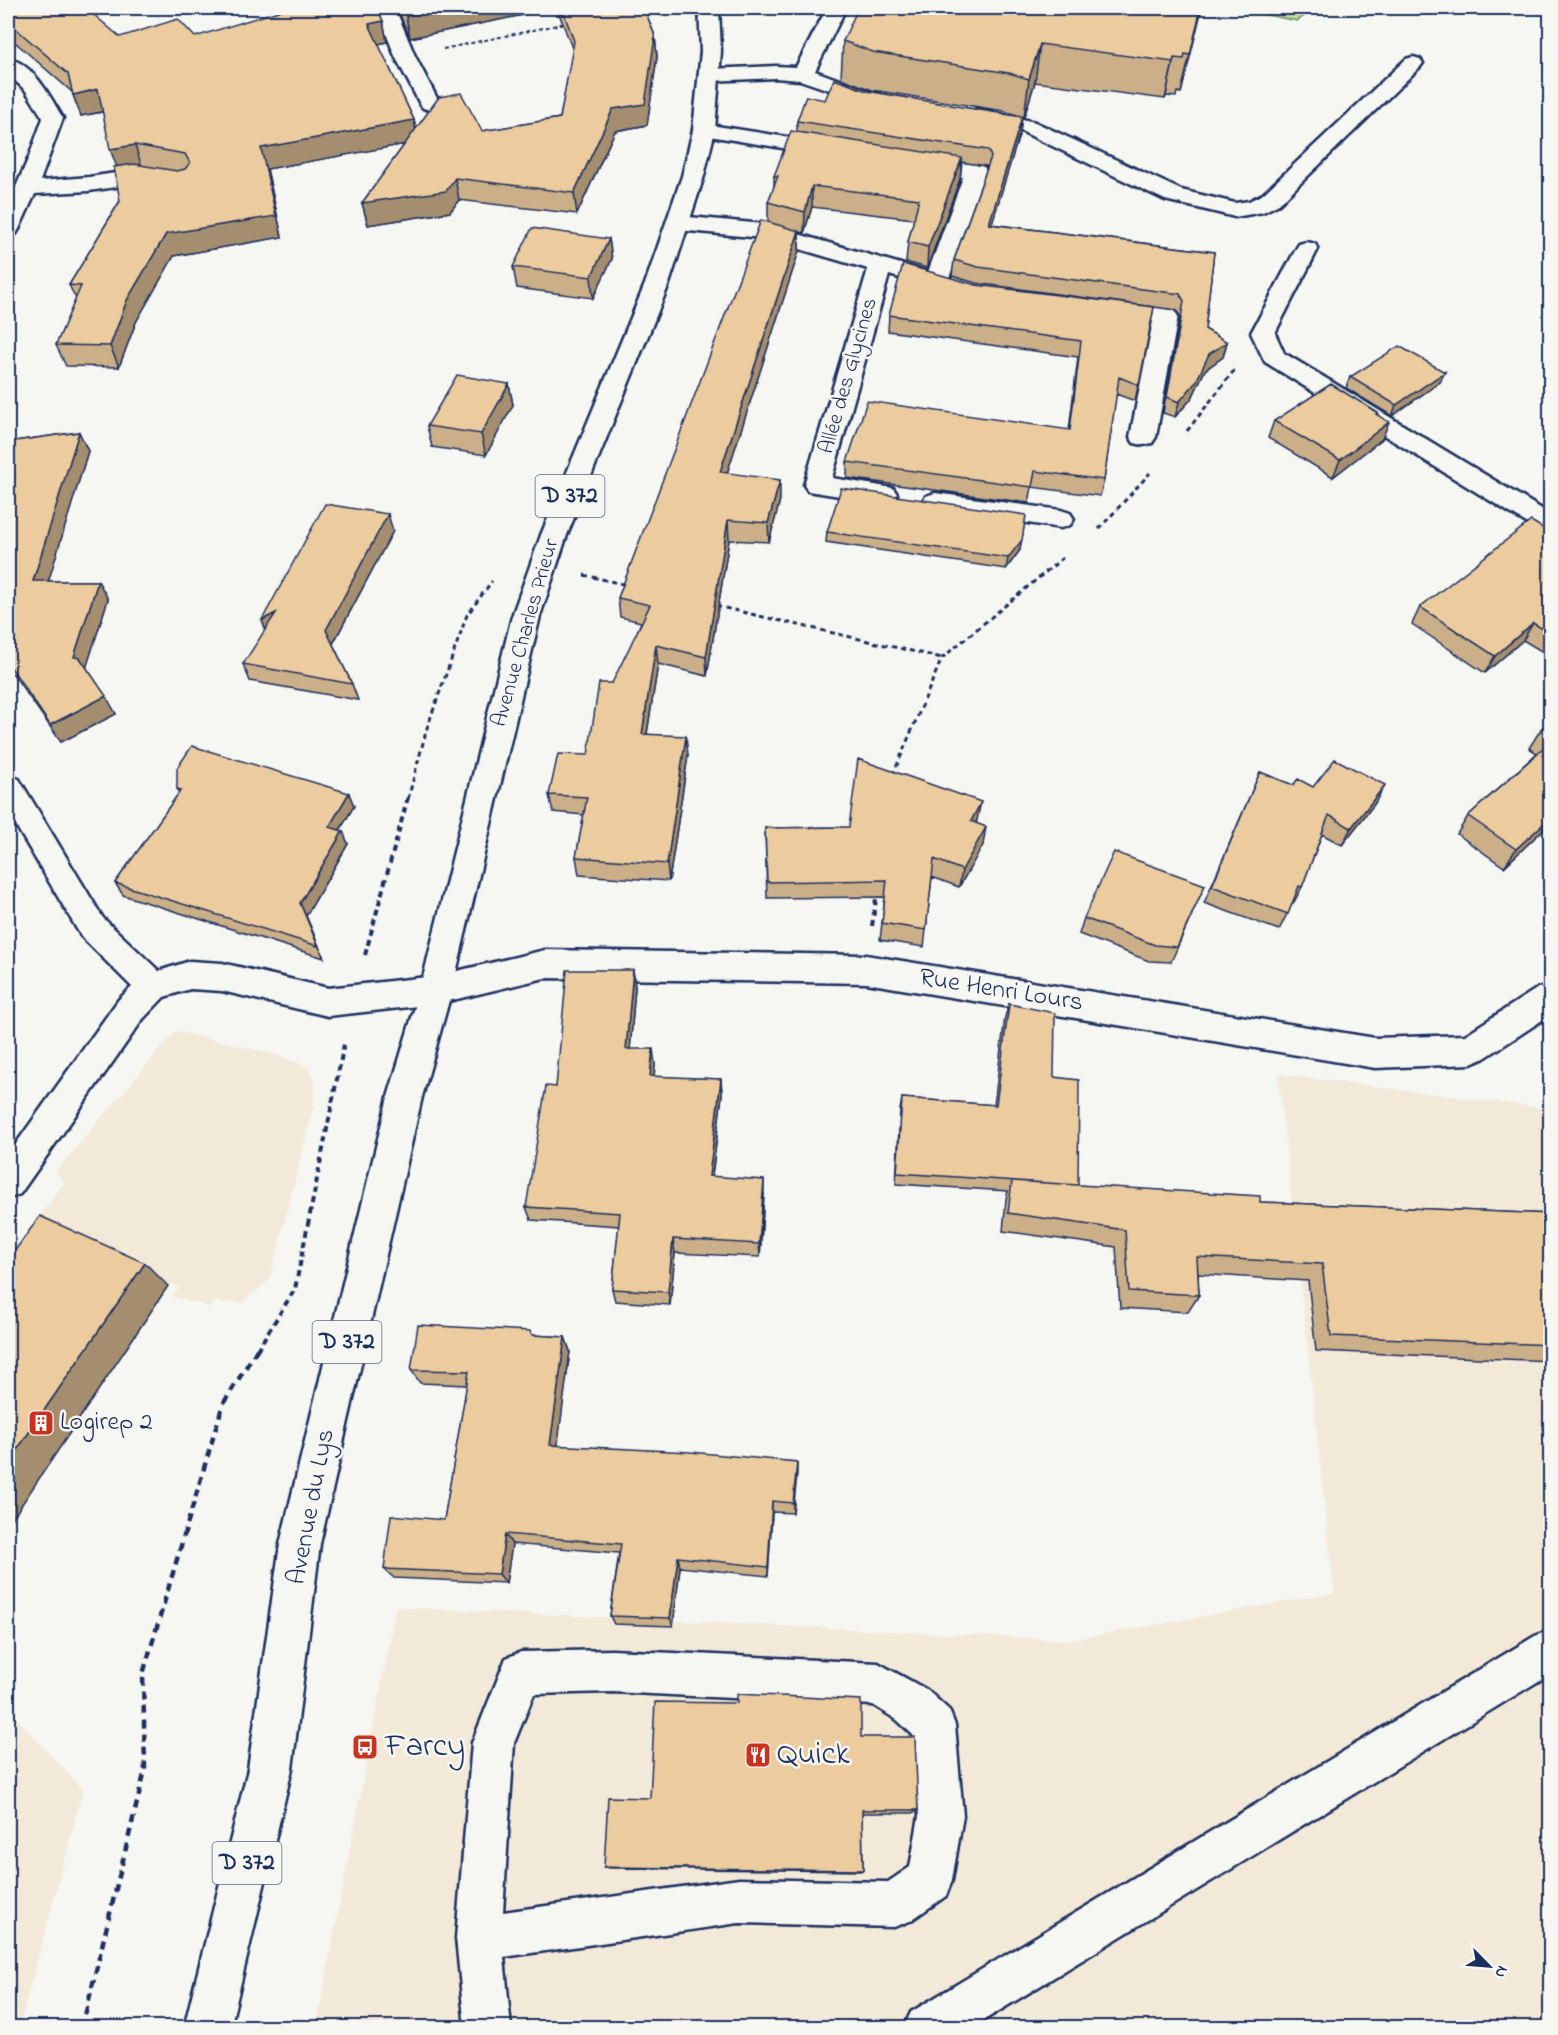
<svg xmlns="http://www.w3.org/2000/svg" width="1558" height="2035" font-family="'Indie Flower',sans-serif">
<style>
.built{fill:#f3e9d9}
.green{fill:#c2db92;stroke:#6e8578;stroke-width:1.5}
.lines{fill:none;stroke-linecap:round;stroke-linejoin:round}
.minor-casing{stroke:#1b2f5e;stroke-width:5}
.major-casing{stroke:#1b2f5e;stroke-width:5}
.path-far3{stroke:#1b2f5e;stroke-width:2;stroke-dasharray:4 3;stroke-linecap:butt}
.path-far2{stroke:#1b2f5e;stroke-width:3;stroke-dasharray:5 4;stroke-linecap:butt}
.path-far1{stroke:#1b2f5e;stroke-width:4;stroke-dasharray:6 4.5;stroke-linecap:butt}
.path{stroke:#1b2f5e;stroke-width:4.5;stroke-dasharray:8 6;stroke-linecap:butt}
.minor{fill:#f6f6f2;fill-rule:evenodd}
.major{fill:#f6f6f2;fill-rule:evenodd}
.wall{fill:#cbaf88;stroke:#1b2f5e;stroke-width:1.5}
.shaded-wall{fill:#a58e6f;stroke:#1b2f5e;stroke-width:1.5}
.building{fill:#eccb9e;stroke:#1b2f5e;stroke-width:1.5}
.labels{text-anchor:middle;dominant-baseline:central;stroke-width:5;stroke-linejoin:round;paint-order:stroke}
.far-street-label{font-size:22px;fill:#1b2f5e;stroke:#f6f6f2}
.shield{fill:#f6f6f2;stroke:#5d6b8a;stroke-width:1.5}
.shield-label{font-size:24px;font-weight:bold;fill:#1b2f5e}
.street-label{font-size:26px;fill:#1b2f5e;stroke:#f6f6f2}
.poi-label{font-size:26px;fill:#1b2f5e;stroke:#f6f6f2;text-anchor:start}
.near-poi-label{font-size:32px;fill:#1b2f5e;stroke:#f6f6f2;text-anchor:start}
</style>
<rect width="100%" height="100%" fill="#f6f6f2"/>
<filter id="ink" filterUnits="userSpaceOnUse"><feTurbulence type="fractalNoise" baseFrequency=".0167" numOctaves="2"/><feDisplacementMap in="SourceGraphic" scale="12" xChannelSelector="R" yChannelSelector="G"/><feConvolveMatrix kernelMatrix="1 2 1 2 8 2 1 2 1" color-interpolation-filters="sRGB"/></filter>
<g filter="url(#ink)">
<path class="built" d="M176 1031 281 1056 308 1068 315 1085 313 1109 270 1279 242 1303 213 1302 210 1307 172 1296 179 1288 171 1284 8 1525V1260L64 1183 55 1172Z
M1278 1074 1550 1109V2027L316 2028 396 1607 1069 1640 1334 1593Z
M8 1709 83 1790 19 2028 8 2027Z"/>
<path class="green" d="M1232 8H1316L1297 21Z"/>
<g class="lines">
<g class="minor-casing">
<path id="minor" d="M376 8H395L415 56 440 104 437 108 430 110 423 108 420 104 395 56Z
M827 8H846L815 71 881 95 884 99 881 103 874 105 867 103 800 80 775 78 709 81 702 79 699 75 702 71 709 69 775 66 796 67Z
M1413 57 1420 59 1423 63 1420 67 1279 204 1263 212 1235 217 1165 200 1021 131 971 119 968 115 971 111 978 109 1035 122 1181 190 1235 203 1249 201 1263 194 1406 59Z
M8 58C34 64 50 97 63 118L40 181 89 177 142 169 170 174 173 179 170 184 162 186 142 183 89 191 35 194 19 229 16 234 8 236V205L29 157 43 118 26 91 8 74Z
M704 124 831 144 839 145 842 150 839 155 831 156 697 134 693 130 697 126Z
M917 157 976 165 984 167 987 172 949 278 957 284 953 289 945 291 889 275 832 478 893 488 897 494 893 500 884 503 808 491 804 485 868 269 762 238 678 230 670 228 667 223 670 218 678 216 764 224 928 272 963 177 909 168 906 163 909 158Z
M1307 242 1315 244 1318 249 1275 333 1284 353 1550 514V535L1541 532 1265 362 1251 333 1296 249 1299 244Z
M1108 301 1166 309 1174 311 1178 316 1156 437 1152 443 1143 445 1134 443 1130 437 1153 321 1100 313 1096 308 1100 303Z
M935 493 1061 510 1070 513 1074 519 1070 525 1061 528 926 508 922 502 926 496Z
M8 775 19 779 103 918 159 971 190 961 222 963 328 988 436 976 545 950 866 955 1375 1038 1465 1035 1538 988 1550 984V1015L1483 1059 1471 1064 1375 1068 866 983 545 978 436 1004 328 1016 222 991 190 989 164 997 143 1019 20 1194 8 1199V1155L119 999 132 987 81 936 8 812Z
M1550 1630V1674L971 2028H904L911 2012 1535 1636Z
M612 1650 878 1663 927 1690 949 1710 955 1725 963 1816 952 1880 946 1896 910 1921 894 1927 739 1923 504 1957 511 2028H465L456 1938 472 1743 506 1658 521 1652ZM612 1692 873 1705 897 1720 913 1735 919 1816 910 1867 888 1882 739 1879 503 1912 514 1743 534 1694Z"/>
</g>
<g class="major-casing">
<path id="major" d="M699 8H719L721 51 715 130 704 176 669 284 567 535 540 616 452 990 422 1097 320 1544 292 1769 230 2028H184L248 1769 280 1544 388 1097 420 990 512 616 541 535 645 284 682 176 693 130 701 51Z"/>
</g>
<path class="path-far3" d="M443 49 567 23"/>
<path class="path-far2" d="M1187 431 1236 368
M1099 529 1150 473
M584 575 627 585
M716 606 942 658
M893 775 942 658 1065 556
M408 799 427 728 467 615 492 581"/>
<path class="path-far1" d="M872 926 877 892
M365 955 408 797
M257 1350 295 1289 344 1044"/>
<path class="path" d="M82 2028 145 1770 143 1674 223 1404 258 1348"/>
<use href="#minor" class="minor"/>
<use href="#major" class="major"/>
</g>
<path class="wall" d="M8 8 120 37H195L383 21 387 42 378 44 414 120 416 129 482 131 560 118 573 51 557 8H644L655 36 657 57 647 125 615 131 577 214 459 200 450 212 368 225 362 203 405 144 267 169 282 237 174 256 136 322 119 367 66 366 56 345 76 299 69 285 120 201 117 166 103 112 81 116 72 92 8 36Z
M397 8H557L410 38Z
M1202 8 1181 93 1177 92 1176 97 1166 96 1165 99 1035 82 1024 117 1004 111 872 90 841 78 843 41Z
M867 91 1022 117 1020 132 991 224 1214 252 1205 329 1227 342 1223 357 1205 370 1192 398 1175 417 1163 413 1180 316 1176 310 976 283 952 276 954 260 987 168 986 166 962 162 960 179 927 268 906 262 908 242 914 219 812 207 804 233 799 232V251L727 473 780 500 769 542 729 540 707 676 658 664 647 734 688 755 669 881 579 875 576 857 584 815 553 812 549 795 588 755 641 622 620 617 618 598 768 222V202L774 187V176L797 132V121L825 100Z
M609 239 612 259 593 298 517 288 513 267Z
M976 285 1154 307 1135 401 1116 394 1104 480 1100 496 1032 487 1029 503 847 478V462L1069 430 1078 357 888 331 889 315Z
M1350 377 1440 382 1392 416 1346 388Z
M509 384 513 405 486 455 432 447 427 426Z
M1377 414 1382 439 1333 477 1268 438 1274 421Z
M79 432 88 451 48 581H98L108 599 86 667 116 714 61 742 13 674 8 673V442Z
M393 531 333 644 352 684 358 700 250 681 243 664Z
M827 532 1020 550 1006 569 826 542Z
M1551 533V657L1523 640 1485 673 1412 624 1420 607Z
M1551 718V822L1504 867 1457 834 1468 816 1537 753 1529 748 1541 729Z
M1260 772 1293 785 1313 787 1375 803 1342 845 1322 834 1302 887 1293 904H1292L1279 930 1204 903Z
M177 789 354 806 340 830 348 844 306 916 324 958 123 895 115 883 179 793Z
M977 820 976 823 983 845 959 887 932 877 924 947 880 940 885 897 767 898 765 828 849 827Z
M1205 885 1171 962 1149 961 1079 934 1084 918Z
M633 970 635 987 630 1049 655 1064 654 1077 721 1079 722 1095 712 1177 764 1194 760 1257 675 1253 670 1305 615 1301 612 1289 619 1226 531 1220 526 1207 556 1087Z
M1009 1004 1054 1077 1078 1185 1260 1202 1551 1214V1361L1316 1351 1308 1281 1198 1274 1199 1295 1188 1312 1120 1308 1116 1247 1003 1231 1006 1199 1008 1191 896 1184 900 1110 902 1098 994 1105 1005 1017Z
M532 1335 565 1337 570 1351 557 1446 797 1462 793 1513 772 1512 768 1576 680 1567 673 1626 614 1624 610 1616 619 1553 512 1544 506 1583 394 1578 384 1569 444 1520 467 1385 420 1383 411 1370Z
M861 1737 918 1810 913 1813H862L863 1870 860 1871 610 1868 604 1867Z"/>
<path class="shaded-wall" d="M449 8H557L410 38 406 16Z
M1201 8H1202L1181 93 1190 55Z
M383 21 387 42 373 45 369 24Z
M655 36 657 57 647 125 615 131 577 214 574 193 613 109Z
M1040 44 1035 82 1024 117 1029 79Z
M1174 58 1166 96 1165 99 1173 62Z
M98 89 106 111 81 116 73 95Z
M1022 117 1020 132 987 240 989 224Z
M414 120 418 142 267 169 282 237 174 256 136 322 119 367 110 346 127 300 166 234 261 148Z
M135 145 142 167 118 170 110 149Z
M962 158 960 179 927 268 928 247Z
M455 178 459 200 450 212 368 225 362 203Z
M812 186V207L804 233 805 212Z
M799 231V251L721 492 720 472Z
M609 239 612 259 593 298 591 277Z
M1227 342 1223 357 1205 370 1192 398 1175 417 1179 402 1209 354Z
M1445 372 1440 382 1392 416 1396 405Z
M509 384 513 405 486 455 481 434Z
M1389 422 1382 439 1333 477 1340 460Z
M79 432 88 451 43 599 33 581Z
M780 480V500L769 542 768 523Z
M388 514 393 531 331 647 326 630Z
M1026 515 1020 550 1006 569 1008 558Z
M728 520 729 540 707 676 706 657Z
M98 581 108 599 84 675 74 657Z
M276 613 268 637 262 620Z
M1533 623 1523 640 1485 673 1495 656Z
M656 645 658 664 644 752 642 734Z
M106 696 116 714 61 742 50 725Z
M686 736 688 755 669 881 667 864Z
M1385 785 1375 803 1342 845 1351 828Z
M349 793 354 806 334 840 329 827Z
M981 802 977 820 968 839 971 821Z
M1551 817V822L1504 867 1516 849Z
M986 827 983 845 959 887 962 870Z
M343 831 348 844 306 916 324 958 300 903Z
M633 970 635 987 629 1064 626 1049Z
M653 1049 655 1064 653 1092 650 1076Z
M721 1079 722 1095 710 1190 709 1176Z
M764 1180V1194L760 1257 759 1244Z
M673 1239 675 1253 670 1305 668 1292Z
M145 1263 168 1286 8 1525V1463Z
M565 1337 570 1351 556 1458 550 1445Z
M797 1462V1474L793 1513V1503Z
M772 1501V1512L768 1576V1567Z
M505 1534 512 1544 506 1583 499 1574Z
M678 1557 680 1567 673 1626 670 1618Z"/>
<path class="building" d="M8 8H86L120 37 178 19 195 37 288 8H377L383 21 369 24 414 120 261 148 276 216 166 234 127 300 110 346 56 345 81 286 69 285 120 201 114 167 134 164 177 171 185 169 190 163 185 154 135 145 110 149 98 89 73 95 68 74 8 22Z
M402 8H449L406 16Z
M562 8H644L655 36 645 104 613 109 574 193 455 178 446 191 362 203 439 97 461 93 482 131 560 118 574 41Z
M858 8H1201L1190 55 1185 54 1184 59 1174 58 1173 62 1040 44 1029 79 1009 73 873 52 843 41Z
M834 79 867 91 1022 117 989 224 1214 252 1205 329 1227 342 1209 354 1196 382 1179 402 1167 397 1184 301 1180 294 978 267 954 260 991 157 988 150 797 121 806 96 825 100Z
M791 131 962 158 928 247 908 242 919 199 812 186 805 212 768 202 778 176H774Z
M761 220 799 231 720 472 780 480 768 523 728 520 706 657 656 645 642 734 686 736 667 864 576 857 587 797 549 795 558 754 588 755 599 683H612L650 605 618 598Z
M532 228 609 239 591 277 513 267Z
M903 264 976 285 1154 307 1139 385 1119 377 1104 480 1035 471 1032 487 847 462 867 401 1070 430 1081 341 889 315Z
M1399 346 1445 372 1396 405 1350 377Z
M457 375 509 384 481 434 427 426Z
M1331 384 1378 413 1376 414 1389 422 1340 460 1274 421Z
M79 432 33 581H98L74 657 80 658 106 696 50 725 8 663V442Z
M841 488 1026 515 1022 540 1008 558 827 532Z
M325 504 388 514 326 630 352 684 243 664 276 613 262 620Z
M1531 521 1551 533V634L1533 623 1495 656 1420 607Z
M1551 718V735L1541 729Z
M1551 741V817L1516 849 1468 816Z
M192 746 349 793 329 827 343 831 300 903 318 946 115 883 181 790 177 789V768Z
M858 759 981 802 971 821 986 827 962 870 934 859 926 930 882 923 887 880 767 882 765 828 849 827Z
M1335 759 1385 785 1351 828 1329 815 1302 887 1299 886 1288 914 1212 886 1260 772 1293 785 1298 779 1313 787Z
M1114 852 1205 885 1177 947 1155 945 1084 918Z
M567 970H633L626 1049H653L650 1076 721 1079 709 1176 764 1180 759 1244 673 1239 668 1292 612 1289 620 1213 526 1207 546 1086 556 1087Z
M1009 1004 1055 1013 1054 1077 1079 1080 1078 1185 897 1173 902 1098 996 1105Z
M1012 1181 1260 1196V1202L1551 1214V1345L1331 1336 1322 1264 1197 1257 1199 1295 1129 1291 1125 1230 1008 1213Z
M40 1216 145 1263 8 1463V1260Z
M418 1325 530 1331 532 1335 565 1337 550 1445 690 1452 797 1462 793 1503 772 1501 768 1567 678 1557 670 1618 610 1616 621 1544 505 1534 499 1574 384 1569 391 1515 444 1520 469 1371 411 1370Z
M737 1694 861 1700V1737H915L918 1810H862L863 1870 604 1867 608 1797 650 1798 655 1702 737 1703Z"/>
</g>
<defs>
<g id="building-square" transform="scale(1.35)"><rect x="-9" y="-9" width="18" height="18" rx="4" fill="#c8321e" stroke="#f6f6f2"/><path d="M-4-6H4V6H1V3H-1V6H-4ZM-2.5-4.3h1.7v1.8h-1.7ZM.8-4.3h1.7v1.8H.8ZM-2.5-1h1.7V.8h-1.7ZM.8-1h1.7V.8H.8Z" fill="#fff"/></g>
<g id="bus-square" transform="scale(1.35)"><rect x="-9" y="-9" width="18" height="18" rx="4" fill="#c8321e" stroke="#f6f6f2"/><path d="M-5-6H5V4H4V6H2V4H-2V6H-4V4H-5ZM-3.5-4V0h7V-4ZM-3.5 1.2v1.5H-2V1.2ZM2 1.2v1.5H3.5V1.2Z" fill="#fff"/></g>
<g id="restaurant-square" transform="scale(1.35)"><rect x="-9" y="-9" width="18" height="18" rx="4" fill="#c8321e" stroke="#f6f6f2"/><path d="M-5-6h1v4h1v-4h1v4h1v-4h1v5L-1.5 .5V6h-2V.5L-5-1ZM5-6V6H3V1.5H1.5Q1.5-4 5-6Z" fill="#fff"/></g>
</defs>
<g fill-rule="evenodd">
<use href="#building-square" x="41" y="1423"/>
<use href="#bus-square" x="365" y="1747"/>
<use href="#restaurant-square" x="758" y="1755"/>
</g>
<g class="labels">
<g class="far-street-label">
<text transform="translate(849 376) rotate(-74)">Allée des Glycines</text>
<text transform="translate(526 633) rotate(-74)">Avenue Charles Prieur</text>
</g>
<g class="shield">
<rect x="535.5" y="475" width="69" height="42" rx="4.5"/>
<rect x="312.5" y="1321" width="69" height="42" rx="4.5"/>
<rect x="212.5" y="1842" width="69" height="42" rx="4.5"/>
</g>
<g class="shield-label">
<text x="570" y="496">D 372</text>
<text x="347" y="1342">D 372</text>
<text x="247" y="1863">D 372</text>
</g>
<g class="street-label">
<text transform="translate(1001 991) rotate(9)">Rue Henri Lours</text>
<text transform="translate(312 1507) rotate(-79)">Avenue du Lys</text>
</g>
<g class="poi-label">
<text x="60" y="1423">Logirep 2</text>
</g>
<g class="near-poi-label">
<text x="385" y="1747">Farcy</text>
<text x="777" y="1755">Quick</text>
</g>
</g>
<rect width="1558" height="2035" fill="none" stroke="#f6f6f2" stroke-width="30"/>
<rect x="15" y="15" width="1528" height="2005" fill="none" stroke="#1b2f5e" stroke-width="2" filter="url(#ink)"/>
<g transform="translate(1489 1966) rotate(115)" stroke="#f6f6f2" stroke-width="4.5" paint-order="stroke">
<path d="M0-4.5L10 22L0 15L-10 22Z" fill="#1b2f5e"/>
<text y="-9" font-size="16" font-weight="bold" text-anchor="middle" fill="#1b2f5e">N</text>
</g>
</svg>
